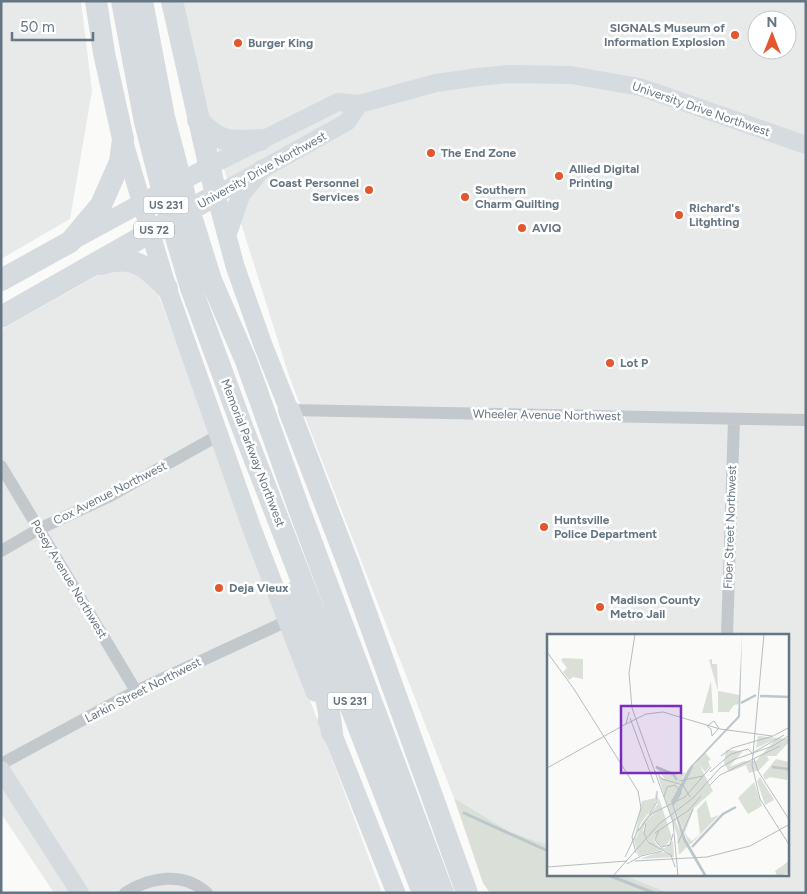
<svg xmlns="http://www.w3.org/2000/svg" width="807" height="894" font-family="Figtree,sans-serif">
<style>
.built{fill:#e8e9e9;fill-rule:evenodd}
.green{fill:#dadfd7}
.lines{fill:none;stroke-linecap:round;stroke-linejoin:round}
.stream{stroke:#bbc7cb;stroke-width:3}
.street{stroke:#c3c8cc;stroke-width:12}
.secondary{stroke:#d6dbdf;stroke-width:18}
.primary{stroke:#d6dbdf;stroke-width:19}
.highway{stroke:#d6dbdf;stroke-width:22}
.poi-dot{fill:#e4572e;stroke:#fff;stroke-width:2}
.labels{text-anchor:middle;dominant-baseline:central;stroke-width:5;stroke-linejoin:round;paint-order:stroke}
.shield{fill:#fff;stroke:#939fa8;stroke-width:1}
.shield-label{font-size:11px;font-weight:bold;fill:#657683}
.poi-label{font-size:12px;font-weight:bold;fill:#657683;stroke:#fff;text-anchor:start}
.street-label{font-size:12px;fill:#657683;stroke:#fff}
.inset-river{fill:none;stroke:#bbc7cb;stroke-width:2.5}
.inset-road{fill:none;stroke:#b5bdc2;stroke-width:1}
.view{fill:#7b2cbf;fill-opacity:0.15;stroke:#7b2cbf;stroke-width:2.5}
.inset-edge{fill:none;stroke:#657683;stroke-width:2.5}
</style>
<rect width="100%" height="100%" fill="#fafaf8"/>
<path class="built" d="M1 1H81L92 91 70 219 1 259Z
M181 1H806V893H669L624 875H788V635H548V845L510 832 454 798 289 376 203 102ZM757 20H787V50H757Z
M114 266 142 271 154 283 382 893H54L1 813V330Z"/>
<path class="green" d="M454 798 510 832 548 845V875H624L669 893H490L483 883Z"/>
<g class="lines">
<path class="stream" d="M464 813 548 851
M608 875 654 893"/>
<path class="street" d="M289 410 806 420
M1 466 136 691
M1 551 39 529 110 496 219 435
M727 635 734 419
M1 764 136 691 287 621
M125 893C150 877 183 871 207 893"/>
<path class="secondary" d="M210 166 338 102 359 104 436 83 478 77 509 74 571 75 640 87 806 145
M216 195 347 122 359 104
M1 770 80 893"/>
<path class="primary" d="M123 140 167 288 252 529 315 692
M216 195 235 266 263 345 289 410
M227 235 241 194 262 169
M77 238 210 166
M327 720 396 893"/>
<path class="highway" d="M122 1 145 122 165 200 191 288 243 429 423 893
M142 1 164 117 185 197 211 280 246 361 299 509 443 893
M198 120C220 143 229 142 260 140
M101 264C133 254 146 266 167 288
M1 280 70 242 101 205 120 162 123 139 104 53 96 1
M1 317 216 195 172 1
M289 410 349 566 467 893
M295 592C306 639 327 684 332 733"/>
</g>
<g class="poi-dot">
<circle cx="735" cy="35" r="5"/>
<circle cx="238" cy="43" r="5"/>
<circle cx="431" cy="153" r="5"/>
<circle cx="559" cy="176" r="5"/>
<circle cx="369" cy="190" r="5"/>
<circle cx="465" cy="197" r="5"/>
<circle cx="679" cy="215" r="5"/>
<circle cx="522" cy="228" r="5"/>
<circle cx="610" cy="363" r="5"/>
<circle cx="544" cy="527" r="5"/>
<circle cx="219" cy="588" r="5"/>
<circle cx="600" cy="607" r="5"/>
</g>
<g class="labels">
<g class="shield">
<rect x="143.5" y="196.5" width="45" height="17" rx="4"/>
<rect x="134" y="221.5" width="40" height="17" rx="4"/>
<rect x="327.5" y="692.5" width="45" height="17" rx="4"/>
</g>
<g class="shield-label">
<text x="166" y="205">US 231</text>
<text x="154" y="230">US 72</text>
<text x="350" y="701">US 231</text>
</g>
<g class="poi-label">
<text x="725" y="28" text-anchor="end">SIGNALS Museum of<tspan x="725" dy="14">Information Explosion</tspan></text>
<text x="248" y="43">Burger King</text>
<text x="441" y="153">The End Zone</text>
<text x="569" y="169">Allied Digital<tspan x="569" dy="14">Printing</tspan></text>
<text x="359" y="183" text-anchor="end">Coast Personnel<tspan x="359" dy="14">Services</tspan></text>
<text x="475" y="190">Southern<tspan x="475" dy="14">Charm Quilting</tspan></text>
<text x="689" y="208">Richard's<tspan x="689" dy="14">Litghting</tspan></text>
<text x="532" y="228">AVIQ</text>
<text x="620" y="363">Lot P</text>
<text x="554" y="520">Huntsville<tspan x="554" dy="14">Police Department</tspan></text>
<text x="229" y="588">Deja Vieux</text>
<text x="610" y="600">Madison County<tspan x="610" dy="14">Metro Jail</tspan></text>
</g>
<g class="street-label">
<text transform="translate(701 109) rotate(19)">University Drive Northwest</text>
<text transform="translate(262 170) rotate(-29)">University Drive Northwest</text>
<text transform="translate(547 415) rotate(1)">Wheeler Avenue Northwest</text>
<text transform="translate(253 453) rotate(69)">Memorial Parkway Northwest</text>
<text transform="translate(110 493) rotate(-27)">Cox Avenue Northwest</text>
<text transform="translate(730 527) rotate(-88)">Fiber Street Northwest</text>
<text transform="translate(69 579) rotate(59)">Posey Avenue Northwest</text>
<text transform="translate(143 690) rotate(-27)">Larkin Street Northwest</text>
</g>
</g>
<g transform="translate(547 634)">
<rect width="242" height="242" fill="#fafaf8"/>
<path d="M16 24 36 25V45L26 43 22 46 16 38 20 34 14 26ZM165 25V30H170L171 57 193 61V70L187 71 182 78H171V57L162 26ZM164 47 166 79H155ZM211 102 242 105V108L229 122H220L222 126 212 136 202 139 199 131 182 138 177 129 179 116 196 117 182 133 197 127H209L229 105 209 114ZM158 118 164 126 161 127 163 132 158 138 152 130 166 157 147 174 138 198 140 202 145 207 153 200 150 176 159 166 164 184 172 181 144 210H142L127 172 142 138ZM229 125 242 128 240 146 223 143 218 146 216 141ZM108 132 132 141 139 138 125 165 129 188 140 213 132 221 130 201 111 142 118 145ZM213 143 227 166 218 171 210 147ZM207 148 215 172 201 180 191 164ZM109 157 110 164 108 171 95 187 88 202 89 204 96 187 110 171 112 164 125 204 117 213 110 210 108 202 107 207 112 213 118 214 126 207 127 223 93 225 112 218 123 219 103 210 97 199 100 186 114 174 96 188 100 185 96 196 100 208 114 216 91 222 87 206 95 167 108 164ZM242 227V239L230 242 228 237Z" fill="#dadfd7"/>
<path d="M195 0 193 83 147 131 127 172 139 205 160 242H157L136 206 124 167 142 134 191 82Z" fill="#bbc7cb"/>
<path class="inset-river" d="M213 62 243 63M194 69 209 61M109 133 126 140 130 146M225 133 241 135M145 213 176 180 189 173"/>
<path class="inset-road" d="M88 0 82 39 85 74 126 188 131 242M217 0 205 131 213 165 243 212M0 18 27 55 91 157 94 174 85 203 89 219M83 84 107 149M167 87 172 94 165 102 164 95 160 92ZM79 90 99 80 116 78 173 95 225 102M207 118 237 101M174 122 185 114 226 102 243 93M207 125 211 137 243 187M0 134 79 90 82 78M108 137 115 145 136 151 143 163M163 138 184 120 201 115 207 121M132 147 156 142M162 152 173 141 233 112M117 163 120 153 128 151 134 158 130 167M102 180 110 168V157M99 189 97 199 101 208 124 221 128 233M112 196 108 206 114 213 123 211 126 200M91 197 104 180 138 163 164 133M108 199 142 176 154 162M131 209 146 175M78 223 92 194M88 227 160 223 203 212 243 190M80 230 94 222 115 217M0 233 80 227M66 242 112 190 146 164 173 134 186 126 226 112 243 101"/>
<path class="view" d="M74 72H134V139H74Z"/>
<rect width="242" height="242" class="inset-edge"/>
</g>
<rect width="807" height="894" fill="none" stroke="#657683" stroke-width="5"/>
<g transform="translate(772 35)"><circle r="24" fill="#ffffff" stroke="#c1c8cd"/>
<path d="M0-4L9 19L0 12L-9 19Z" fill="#e4572e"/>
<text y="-8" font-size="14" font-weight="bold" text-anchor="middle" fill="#657683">N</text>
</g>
<path d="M12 32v8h81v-8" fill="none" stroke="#657683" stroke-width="2.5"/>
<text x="20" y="32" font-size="15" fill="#657683" stroke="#ffffff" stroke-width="4" paint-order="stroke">50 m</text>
</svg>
